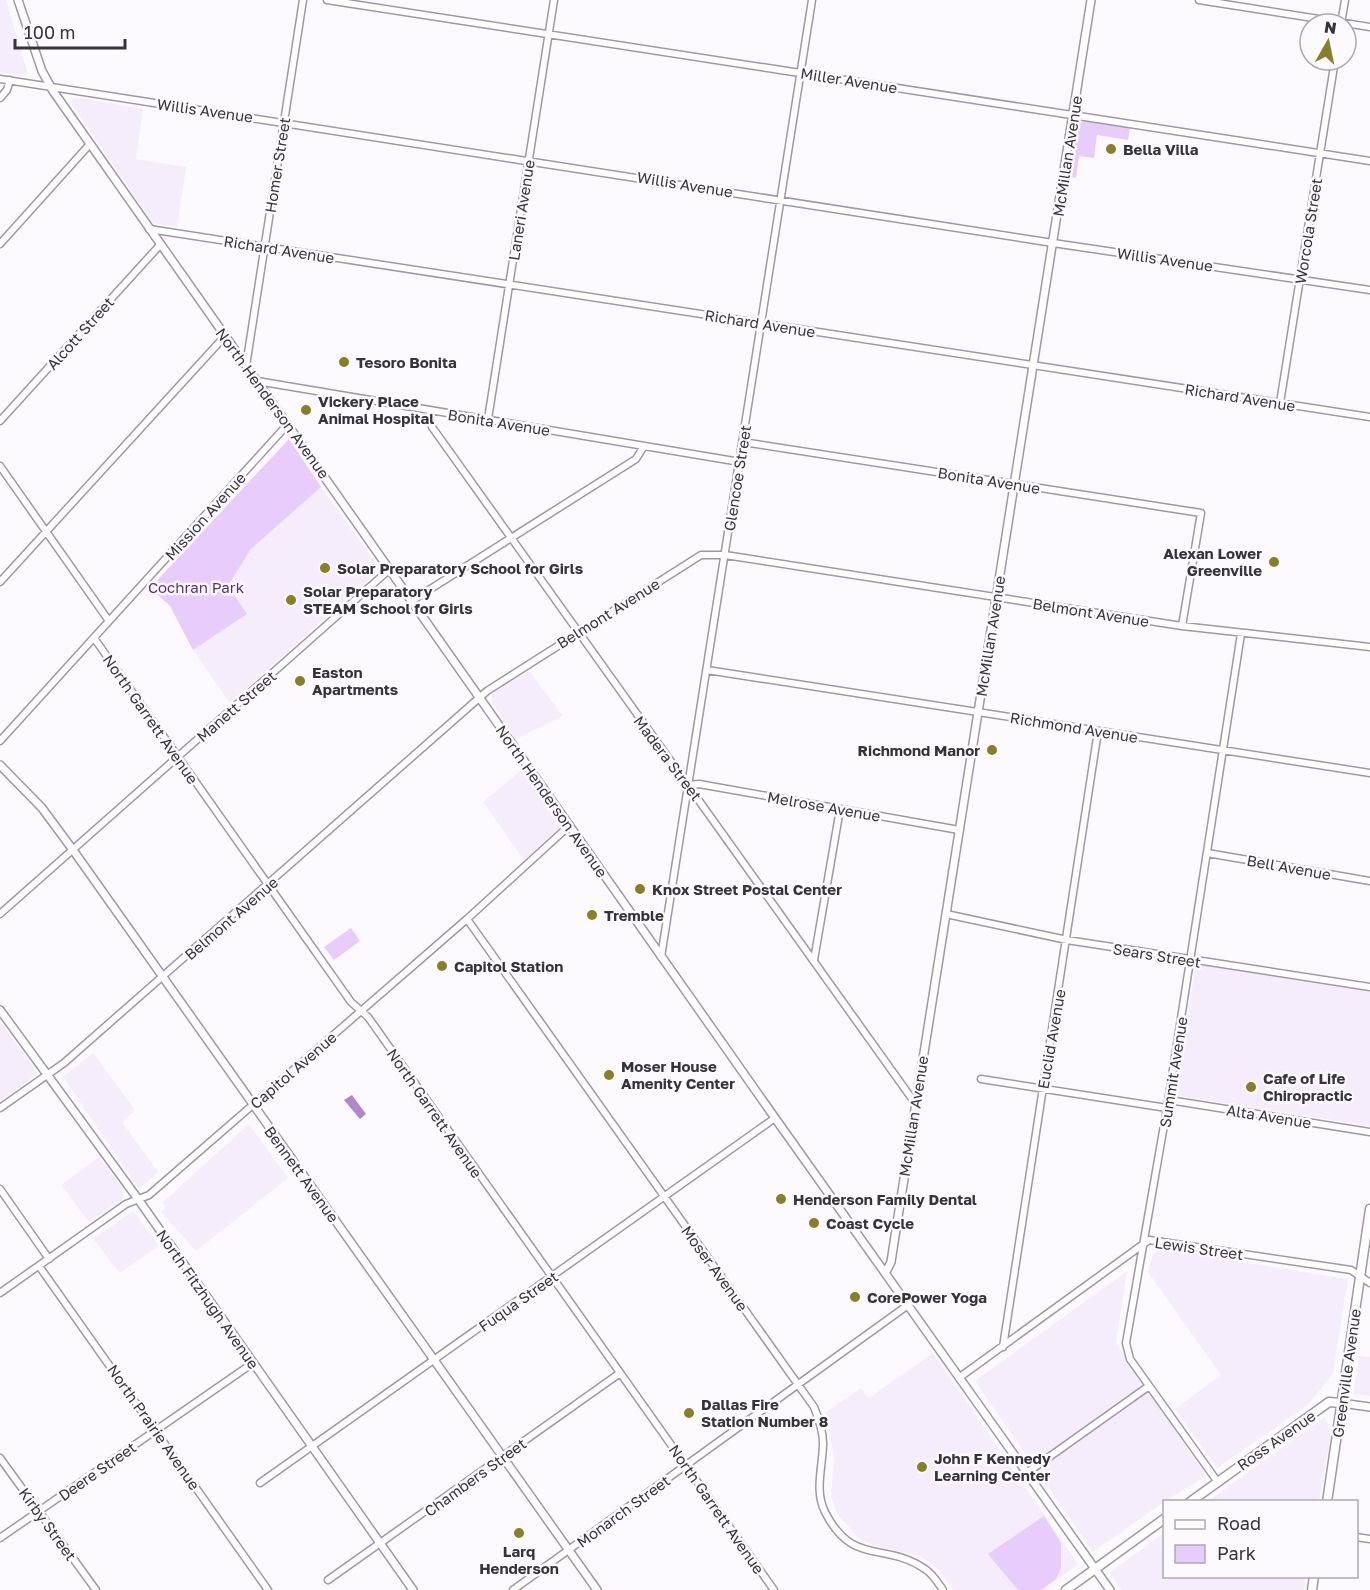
<svg xmlns="http://www.w3.org/2000/svg" width="1370" height="1590" font-family="'Golos Text',sans-serif">
<style>
.built{fill:#f5ecfc}
.green{fill:#e8ccfb}
.water{fill:#b187cc}
.lines{fill:none;stroke-linecap:round;stroke-linejoin:round}
.minor-casing{stroke:#a096a8;stroke-width:9}
.tertiary-casing{stroke:#a096a8;stroke-width:10}
.secondary-casing{stroke:#a096a8;stroke-width:11}
.minor{stroke:#fff;stroke-width:6}
.tertiary{stroke:#fff;stroke-width:7}
.secondary{stroke:#fff;stroke-width:8}
.poi-dot{fill:#897f26;stroke:#fcfafe;stroke-width:2}
.labels{text-anchor:middle;dominant-baseline:central;stroke-width:5;stroke-linejoin:round;paint-order:stroke}
.street-label{font-size:15px;fill:#37333b;stroke:#fcfafe}
.poi-label{font-size:15px;font-weight:bold;fill:#37333b;stroke:#fcfafe;text-anchor:start}
.park-label{font-size:15px;fill:#602c7e;stroke:#fcfafe}
</style>
<rect width="100%" height="100%" fill="#fcfafe"/>
<path class="built" d="M0 0H6L28 74 24 76 0 72Z
M74 97 143 109 136 159 186 167 177 227 153 223 70 102Z
M321 487 380 569 230 703 193 650 247 614 228 587 251 549Z
M529 671 563 716 516 739 491 701 492 694Z
M525 767 562 821V826L524 860 483 802Z
M1196 964 1370 992V1126L1175 1095Z
M0 1021 38 1074 0 1101Z
M93 1053 135 1110 122 1122 158 1172 139 1189 63 1077Z
M249 1124 288 1178 196 1251 161 1212 166 1207 162 1203Z
M99 1157 122 1187 123 1199 89 1222 61 1185Z
M133 1211 159 1246 120 1273 93 1239Z
M1161 1249 1348 1279 1333 1373 1308 1405 1217 1468 1175 1409 1221 1375 1148 1272 1153 1254Z
M1127 1271 1116 1343 1206 1476 1164 1502 1093 1552 975 1381Z
M933 1353 1078 1564 1043 1590H953L938 1569 920 1556 875 1546 860 1539 838 1515 831 1497 834 1457 826 1412 861 1388 869 1398Z
M1359 1356 1370 1357V1396L1353 1394Z
M1325 1417 1331 1433 1319 1501H1208Z
M1164 1533V1576L1306 1577 1304 1590H1122L1109 1573Z"/>
<path class="green" d="M1084 121 1130 128 1128 140 1097 135 1094 158 1079 156 1076 178 1070 177 1077 125Z
M289 439 321 487 251 549 228 586 247 614 193 650 170 606 150 588Z
M351 928 360 941 334 960 324 947Z
M1044 1516 1061 1543V1568L1056 1579 1041 1590H1018L988 1554Z"/>
<path class="water" d="M352 1095 366 1114 360 1119 344 1100Z"/>
<g class="lines">
<g class="minor-casing">
<path id="minor" d="M327 0 1370 161
M1199 0 1370 27
M1341 24 1345 0
M0 79 1053 243 1370 290
M0 98 7 90 10 80
M149 229 1370 417
M0 244 90 144
M246 366 303 0
M257 381 740 462
M1280 403 1335 60
M429 410 432 427 915 1103
M488 419 554 0
M0 421 160 245
M743 442 1201 513 1182 626
M0 466 109 621
M0 582 225 336
M413 600 636 459 644 446
M94 638 351 1002 368 1017 774 1590
M707 670 1370 773
M0 741 288 424
M688 785 699 784 959 830
M1207 853 1370 881
M0 914 390 569
M946 914 1067 940 1370 987
M467 919 814 1407C819 1419 823 1430 823 1443 823 1466 814 1490 825 1512 853 1567 884 1541 925 1569 933 1574 938 1583 943 1590
M661 957 812 0
M814 960 840 809
M981 1079 1167 1108
M1169 1100 1370 1132
M0 1108 64 1063 487 691 701 555H725L1182 626 1370 647
M0 1189 49 1259
M39 1266 268 1590
M0 1293 126 1204 149 1195 467 919 570 825
M1003 1347 1098 731
M960 1377 1149 1240 1351 1270 1370 1283
M0 1458 96 1590
M1028 1472 1149 1386
M1217 1481 1130 1359 1126 1343 1167 1108 1241 634
M260 1483 775 1118
M1356 1537 1370 1539
M0 1538 253 1363
M328 1580 620 1373
M513 1590 908 1305"/>
</g>
<g class="tertiary-casing">
<path id="tertiary" d="M18 0 42 71 53 91 775 1118 1110 1590
M0 765 42 808 73 850 597 1590
M0 1010 138 1199 413 1590
M886 1272 891 1262 897 1223 1091 0
M1341 1403 1370 1407"/>
</g>
<g class="secondary-casing">
<path id="secondary" d="M1190 1502 1329 1402 1341 1403
M1327 1502 1370 1209
M1066 1590 1164 1519
M1312 1590 1314 1576"/>
</g>
<use href="#minor" class="minor"/>
<use href="#tertiary" class="tertiary"/>
<use href="#secondary" class="secondary"/>
</g>
<g class="poi-dot">
<circle cx="1111" cy="149" r="6"/>
<circle cx="344" cy="362" r="6"/>
<circle cx="306" cy="410" r="6"/>
<circle cx="1274" cy="562" r="6"/>
<circle cx="325" cy="568" r="6"/>
<circle cx="291" cy="600" r="6"/>
<circle cx="300" cy="681" r="6"/>
<circle cx="992" cy="750" r="6"/>
<circle cx="640" cy="889" r="6"/>
<circle cx="592" cy="915" r="6"/>
<circle cx="442" cy="966" r="6"/>
<circle cx="609" cy="1075" r="6"/>
<circle cx="1251" cy="1087" r="6"/>
<circle cx="781" cy="1199" r="6"/>
<circle cx="814" cy="1223" r="6"/>
<circle cx="855" cy="1297" r="6"/>
<circle cx="689" cy="1413" r="6"/>
<circle cx="922" cy="1467" r="6"/>
<circle cx="519" cy="1533" r="6"/>
</g>
<g class="labels">
<g class="street-label">
<text transform="translate(849 80) rotate(9)">Miller Avenue</text>
<text transform="translate(205 110) rotate(8)">Willis Avenue</text>
<text transform="translate(1067 156) rotate(-81)">McMillan Avenue</text>
<text transform="translate(277 165) rotate(-81)">Homer Street</text>
<text transform="translate(685 184) rotate(9)">Willis Avenue</text>
<text transform="translate(521 210) rotate(-81)">Laneri Avenue</text>
<text transform="translate(1308 231) rotate(-81)">Worcola Street</text>
<text transform="translate(279 249) rotate(9)">Richard Avenue</text>
<text transform="translate(1165 259) rotate(8)">Willis Avenue</text>
<text transform="translate(760 323) rotate(9)">Richard Avenue</text>
<text transform="translate(80 333) rotate(-48)">Alcott Street</text>
<text transform="translate(1240 397) rotate(9)">Richard Avenue</text>
<text transform="translate(273 403) rotate(54)">North Henderson Avenue</text>
<text transform="translate(499 422) rotate(9)">Bonita Avenue</text>
<text transform="translate(737 478) rotate(-81)">Glencoe Street</text>
<text transform="translate(989 480) rotate(9)">Bonita Avenue</text>
<text transform="translate(205 516) rotate(-48)">Mission Avenue</text>
<text transform="translate(1091 612) rotate(9)">Belmont Avenue</text>
<text transform="translate(608 613) rotate(-32)">Belmont Avenue</text>
<text transform="translate(990 636) rotate(-81)">McMillan Avenue</text>
<text transform="translate(236 706) rotate(-41)">Manett Street</text>
<text transform="translate(151 719) rotate(55)">North Garrett Avenue</text>
<text transform="translate(1074 727) rotate(9)">Richmond Avenue</text>
<text transform="translate(668 758) rotate(53)">Madera Street</text>
<text transform="translate(552 801) rotate(55)">North Henderson Avenue</text>
<text transform="translate(824 806) rotate(10)">Melrose Avenue</text>
<text transform="translate(1289 867) rotate(10)">Bell Avenue</text>
<text transform="translate(231 918) rotate(-41)">Belmont Avenue</text>
<text transform="translate(1157 955) rotate(9)">Sears Street</text>
<text transform="translate(1051 1039) rotate(-80)">Euclid Avenue</text>
<text transform="translate(293 1070) rotate(-41)">Capitol Avenue</text>
<text transform="translate(1173 1072) rotate(-81)">Summit Avenue</text>
<text transform="translate(435 1113) rotate(55)">North Garrett Avenue</text>
<text transform="translate(913 1116) rotate(-81)">McMillan Avenue</text>
<text transform="translate(1269 1116) rotate(9)">Alta Avenue</text>
<text transform="translate(302 1174) rotate(54)">Bennett Avenue</text>
<text transform="translate(1199 1248) rotate(8)">Lewis Street</text>
<text transform="translate(715 1268) rotate(54)">Moser Avenue</text>
<text transform="translate(208 1299) rotate(55)">North Fitzhugh Avenue</text>
<text transform="translate(518 1301) rotate(-35)">Fuqua Street</text>
<text transform="translate(1346 1373) rotate(-82)">Greenville Avenue</text>
<text transform="translate(154 1427) rotate(55)">North Prairie Avenue</text>
<text transform="translate(1276 1440) rotate(-35)">Ross Avenue</text>
<text transform="translate(97 1471) rotate(-35)">Deere Street</text>
<text transform="translate(475 1477) rotate(-36)">Chambers Street</text>
<text transform="translate(717 1509) rotate(55)">North Garrett Avenue</text>
<text transform="translate(623 1511) rotate(-36)">Monarch Street</text>
<text transform="translate(48 1524) rotate(54)">Kirby Street</text>
</g>
<g class="poi-label">
<text x="1123" y="149">Bella Villa</text>
<text x="356" y="362">Tesoro Bonita</text>
<text x="318" y="401">Vickery Place<tspan x="318" dy="17">Animal Hospital</tspan></text>
<text x="1262" y="553" text-anchor="end">Alexan Lower<tspan x="1262" dy="17">Greenville</tspan></text>
<text x="337" y="568">Solar Preparatory School for Girls</text>
<text x="303" y="591">Solar Preparatory<tspan x="303" dy="17">STEAM School for Girls</tspan></text>
<text x="312" y="672">Easton<tspan x="312" dy="17">Apartments</tspan></text>
<text x="980" y="750" text-anchor="end">Richmond Manor</text>
<text x="652" y="889">Knox Street Postal Center</text>
<text x="604" y="915">Tremble</text>
<text x="454" y="966">Capitol Station</text>
<text x="621" y="1066">Moser House<tspan x="621" dy="17">Amenity Center</tspan></text>
<text x="1263" y="1078">Cafe of Life<tspan x="1263" dy="17">Chiropractic</tspan></text>
<text x="793" y="1199">Henderson Family Dental</text>
<text x="826" y="1223">Coast Cycle</text>
<text x="867" y="1297">CorePower Yoga</text>
<text x="701" y="1404">Dallas Fire<tspan x="701" dy="17">Station Number 8</tspan></text>
<text x="934" y="1458">John F Kennedy<tspan x="934" dy="17">Learning Center</tspan></text>
<text x="519" y="1551" text-anchor="middle">Larq<tspan x="519" dy="17">Henderson</tspan></text>
</g>
<g class="park-label">
<text x="196" y="587">Cochran Park</text>
</g>
</g>
<rect x="1163" y="1500" width="195" height="78" fill="#fcfafe" stroke="#adaab0" stroke-width="1.5"/>
<rect x="1175" y="1520" width="30" height="9" fill="#ffffff" stroke="#adaab0" stroke-width="1.5"/>
<text x="1217" y="1530" font-size="18" fill="#37333b">Road</text>
<rect x="1175" y="1545" width="30" height="18" fill="#e8ccfb" stroke="#adaab0" stroke-width="1.5"/>
<text x="1217" y="1560" font-size="18" fill="#37333b">Park</text>
<g transform="translate(1328 42) rotate(9)"><circle r="28" fill="#fcfafe" stroke="#adaab0" stroke-width="1.5"/>
<path d="M0-4.5L10 22L0 15L-10 22Z" fill="#897f26"/>
<text y="-9" font-size="16" font-weight="bold" text-anchor="middle" fill="#37333b">N</text>
</g>
<path d="M15 39v9h110v-9" fill="none" stroke="#37333b" stroke-width="3"/>
<text x="24" y="39" font-size="18" fill="#37333b" stroke="#fcfafe" stroke-width="4.5" paint-order="stroke">100 m</text>
</svg>
